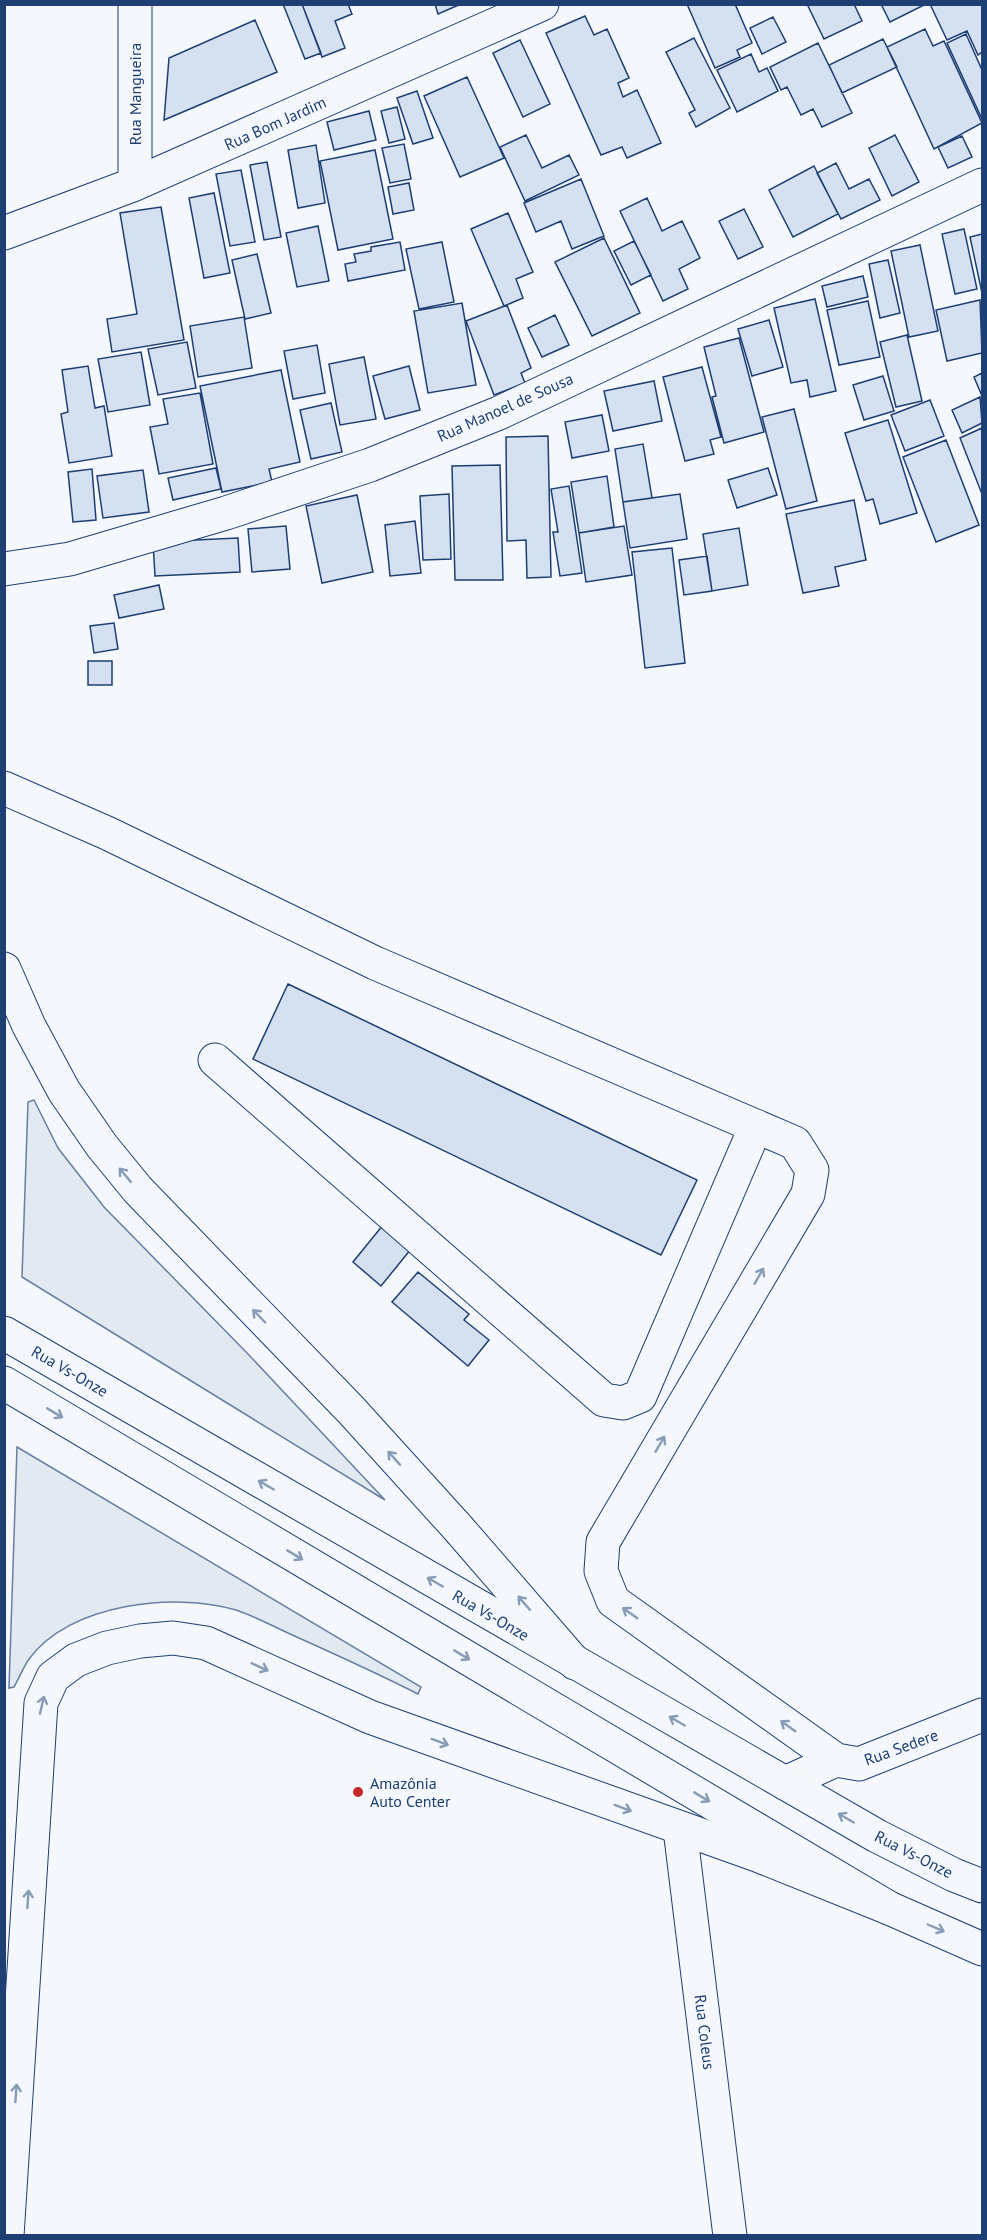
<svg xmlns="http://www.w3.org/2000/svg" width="987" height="2240" font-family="'PT Sans',sans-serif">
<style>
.green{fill:#e3e9f0;stroke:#687fa3;stroke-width:1.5}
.building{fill:#d5e0f0;stroke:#1d3f73;stroke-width:1.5}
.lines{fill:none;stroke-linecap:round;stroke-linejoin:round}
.minor-casing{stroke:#1d3f73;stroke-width:35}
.major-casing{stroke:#1d3f73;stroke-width:35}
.highway-casing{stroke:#1d3f73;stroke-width:35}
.minor{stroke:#f4f7fb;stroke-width:33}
.major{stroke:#f4f7fb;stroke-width:33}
.highway{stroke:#f4f7fb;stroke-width:33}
.oneway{stroke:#889bb7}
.poi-dot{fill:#c62828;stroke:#f4f7fb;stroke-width:2}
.labels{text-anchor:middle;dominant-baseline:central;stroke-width:4.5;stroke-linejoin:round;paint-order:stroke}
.street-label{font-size:16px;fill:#1d3f73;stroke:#f4f7fb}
.poi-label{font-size:16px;fill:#1d3f73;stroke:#f4f7fb;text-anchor:start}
</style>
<rect width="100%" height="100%" fill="#f4f7fb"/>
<path class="green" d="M34 1100 58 1148 104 1207 248 1354 385 1500 22 1277 28 1102Z
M17 1447 421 1687 418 1694C379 1674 339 1656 299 1638 278 1629 257 1617 236 1610 175 1592 70 1603 29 1659 23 1668 19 1678 14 1687L9 1688Z"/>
<path class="building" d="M283 4H302L321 53 305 59Z
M302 4H348L352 14 335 21 345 48 322 57Z
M435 4H461L438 14Z
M687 4H735L752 43 737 50 740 57 715 68Z
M807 4H854L862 21 824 39Z
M881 4H926L890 22Z
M930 4H982V52L978 55 967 31 947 40Z
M585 16 594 35 607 29 629 78 618 83 623 97 637 90 661 143 627 158 622 147 601 155 546 33Z
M773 17 786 42 762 54 750 28Z
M255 20 277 72 164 120 169 58Z
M925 29 933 46 944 41 982 123 934 149 887 47Z
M966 34 982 70V119L947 43Z
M694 38 730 108 696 127 689 113 695 110 666 52Z
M883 39 897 67 842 93 829 65Z
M520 40 550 104 523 117 493 53Z
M818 43 852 113 822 127 813 109 801 115 787 87 781 90 770 67Z
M751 54 759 72 767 68 778 91 737 112 717 70Z
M467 77 504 158 460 177 424 96Z
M417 91 433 138 413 144 397 98Z
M397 107 405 139 389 143 381 111Z
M369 111 376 140 334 150 327 122Z
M526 135 542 168 569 155 579 175 525 201 500 147Z
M895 135 919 182 892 196 869 148Z
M962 136 972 157 948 168 938 147Z
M404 144 411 179 390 183 382 148Z
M316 145 325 203 298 208 288 150Z
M375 150 393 239 338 250 320 161Z
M267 162 281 237 264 240 250 165Z
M836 163 849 189 869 179 880 200 841 219 817 173Z
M814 166 838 214 793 237 769 190Z
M241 170 255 242 230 246 216 174Z
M581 179 604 236 572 249 561 221 536 232 524 203Z
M409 183 414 210 393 214 388 187Z
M214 193 230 273 204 278 189 198Z
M647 198 662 231 682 221 700 258 679 269 688 289 663 301 620 211Z
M161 207 184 340 112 352 107 319 137 314 120 213Z
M744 209 763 247 738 259 719 221Z
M508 213 533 272 516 279 523 298 504 306 471 229Z
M318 226 329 281 297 287 286 233Z
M964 229 977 289 955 294 942 234Z
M982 234V293L970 237Z
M604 238 640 313 592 336 555 262Z
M634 241 651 275 631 285 614 251Z
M400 242 405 270 348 281 345 264 356 262 354 254 371 251V247Z
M442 242 454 302 419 309 406 249Z
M920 245 938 331 909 337 891 251Z
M257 254 271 313 245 319 232 260Z
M888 260 900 313 880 318 869 264Z
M863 276 868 297 827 307 822 286Z
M815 299 836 391 810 397 807 380 791 383 774 308Z
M980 300 982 353 947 361 936 310Z
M868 301 880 357 839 365 827 310Z
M462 303 476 385 428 393 414 311Z
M507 305 531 368 521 373 525 383 494 395 466 321Z
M555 315 569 345 542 357 528 328Z
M244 317 252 368 198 377 190 326Z
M769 320 783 367 752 376 738 329Z
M907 335 922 401 896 407 880 342Z
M739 338 764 432 724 443 712 397 716 396 704 347Z
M187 342 196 388 158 395 148 349Z
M317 345 325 393 293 399 284 351Z
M141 352 150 405 108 412 98 359Z
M364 357 376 419 340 425 329 364Z
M88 366 95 408 104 406 112 456 69 463 61 414 68 412 62 370Z
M409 366 420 410 385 419 373 376Z
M702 367 721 437 710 440 714 454 685 461 663 377Z
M281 370 300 462 269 469 272 482 222 492 200 386Z
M982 373V396L974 377Z
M883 376 894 411 864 420 853 385Z
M654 381 662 421 613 431 604 391Z
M200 393 213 464 159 474 150 427 168 424 163 399Z
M980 397 982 423 962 433 952 410Z
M930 400 944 436 905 451 891 415Z
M331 403 342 452 311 459 300 410Z
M794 409 817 501 786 509 762 417Z
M602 415 609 451 572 458 565 422Z
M888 420 917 513 880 524 873 499 866 501 845 433Z
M982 428V494L960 438Z
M548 436 551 577 527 578 526 540 507 541 506 437Z
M946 440 979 525 936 542 903 457Z
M643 444 652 498 623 502 615 449Z
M500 465 503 580H455L452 466Z
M216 468 221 489 173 500 168 478Z
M768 468 777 495 737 508 728 480Z
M92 469 96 520 73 522 68 472Z
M143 470 149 512 103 518 97 476Z
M607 476 614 527 579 533 571 482Z
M569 486 582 573 560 576 553 532H558L551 489Z
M449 494 451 559 423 560 420 496Z
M680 494 687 539 630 548 623 502Z
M357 495 373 572 322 583 306 506Z
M854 500 866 560 835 567 839 586 803 593 786 514Z
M415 521 421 573 390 576 385 525Z
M286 526 290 569 252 572 248 529Z
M624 526 632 575 586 582 579 533Z
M739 528 748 585 712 591 703 534Z
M238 538 240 572 155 576 153 542Z
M672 548 685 663 645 668 632 552Z
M707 556 712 591 684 595 679 560Z
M159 585 164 609 119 618 114 595Z
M114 623 118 649 94 653 90 626Z
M88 661H112V685H88Z
M288 984 697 1180 661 1255 253 1059Z
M383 1225 411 1249 381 1286 353 1262Z
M418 1272 469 1314 464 1320 489 1340 468 1366 392 1302Z"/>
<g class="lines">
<g class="minor-casing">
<path id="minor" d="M135 184V4
M4 233 135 184 542 4
M4 569 70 559 226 513 370 465 499 413 982 185
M4 788 107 833 375 963 795 1143 812 1170 808 1194 603 1542 601 1571 613 1601 836 1760
M215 1060 604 1400 623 1403 640 1396 756 1126
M785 1783 836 1760 859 1764 982 1715
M680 1829 730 2236"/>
</g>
<g class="major-casing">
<path id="major" d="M4 1333 877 1836 954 1875 982 1886
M4 1383 889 1908 982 1949"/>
</g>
<g class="highway-casing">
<path id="highway" d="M4 969 29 1026 64 1091 102 1146 138 1190 351 1410 458 1528 575 1663
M7 2236 41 1703 53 1677 76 1660 107 1648 140 1641 173 1638 206 1643 370 1717 757 1855 889 1908"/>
</g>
<use href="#minor" class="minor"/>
<use href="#major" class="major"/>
<use href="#highway" class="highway"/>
</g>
<defs><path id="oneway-shaft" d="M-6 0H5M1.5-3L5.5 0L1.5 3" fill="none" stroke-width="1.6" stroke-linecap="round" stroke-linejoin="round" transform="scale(1.5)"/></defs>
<g class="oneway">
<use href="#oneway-shaft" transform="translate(125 1175) rotate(-130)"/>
<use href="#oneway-shaft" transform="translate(759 1276) rotate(-60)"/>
<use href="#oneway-shaft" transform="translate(259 1316) rotate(-134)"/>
<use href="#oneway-shaft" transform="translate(55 1413) rotate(31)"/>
<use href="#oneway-shaft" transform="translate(660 1444) rotate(-60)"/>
<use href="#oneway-shaft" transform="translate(394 1458) rotate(-132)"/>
<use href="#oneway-shaft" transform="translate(266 1485) rotate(-150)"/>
<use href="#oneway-shaft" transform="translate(295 1555) rotate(31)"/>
<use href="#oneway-shaft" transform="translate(435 1582) rotate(-150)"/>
<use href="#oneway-shaft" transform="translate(524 1603) rotate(-131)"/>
<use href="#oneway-shaft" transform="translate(630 1613) rotate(-145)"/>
<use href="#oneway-shaft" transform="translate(462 1655) rotate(31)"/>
<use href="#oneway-shaft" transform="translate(260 1667) rotate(24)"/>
<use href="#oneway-shaft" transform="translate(42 1705) rotate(-77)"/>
<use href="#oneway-shaft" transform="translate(677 1721) rotate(-150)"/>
<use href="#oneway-shaft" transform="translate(788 1726) rotate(-145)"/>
<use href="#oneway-shaft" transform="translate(440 1742) rotate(20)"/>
<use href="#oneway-shaft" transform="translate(702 1797) rotate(31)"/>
<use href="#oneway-shaft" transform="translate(623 1808) rotate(20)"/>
<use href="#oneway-shaft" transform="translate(846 1818) rotate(-150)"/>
<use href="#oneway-shaft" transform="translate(28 1899) rotate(-86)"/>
<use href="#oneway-shaft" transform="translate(936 1928) rotate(23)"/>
<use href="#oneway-shaft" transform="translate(16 2093) rotate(-86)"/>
</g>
<circle class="poi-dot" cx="358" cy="1792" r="6"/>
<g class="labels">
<g class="street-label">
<text transform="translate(135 94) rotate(-90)">Rua Mangueira</text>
<text transform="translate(275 123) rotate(-24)">Rua Bom Jardim</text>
<text transform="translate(505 407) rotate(-24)">Rua Manoel de Sousa</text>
<text transform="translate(70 1371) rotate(30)">Rua Vs-Onze</text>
<text transform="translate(491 1615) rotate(30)">Rua Vs-Onze</text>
<text transform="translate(901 1747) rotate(-20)">Rua Sedere</text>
<text transform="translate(914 1854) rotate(27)">Rua Vs-Onze</text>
<text transform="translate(705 2032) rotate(83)">Rua Coleus</text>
</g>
<g class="poi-label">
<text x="370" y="1783">Amazônia<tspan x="370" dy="18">Auto Center</tspan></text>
</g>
</g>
<rect width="987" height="2240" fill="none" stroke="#1d3f73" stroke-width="12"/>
</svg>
